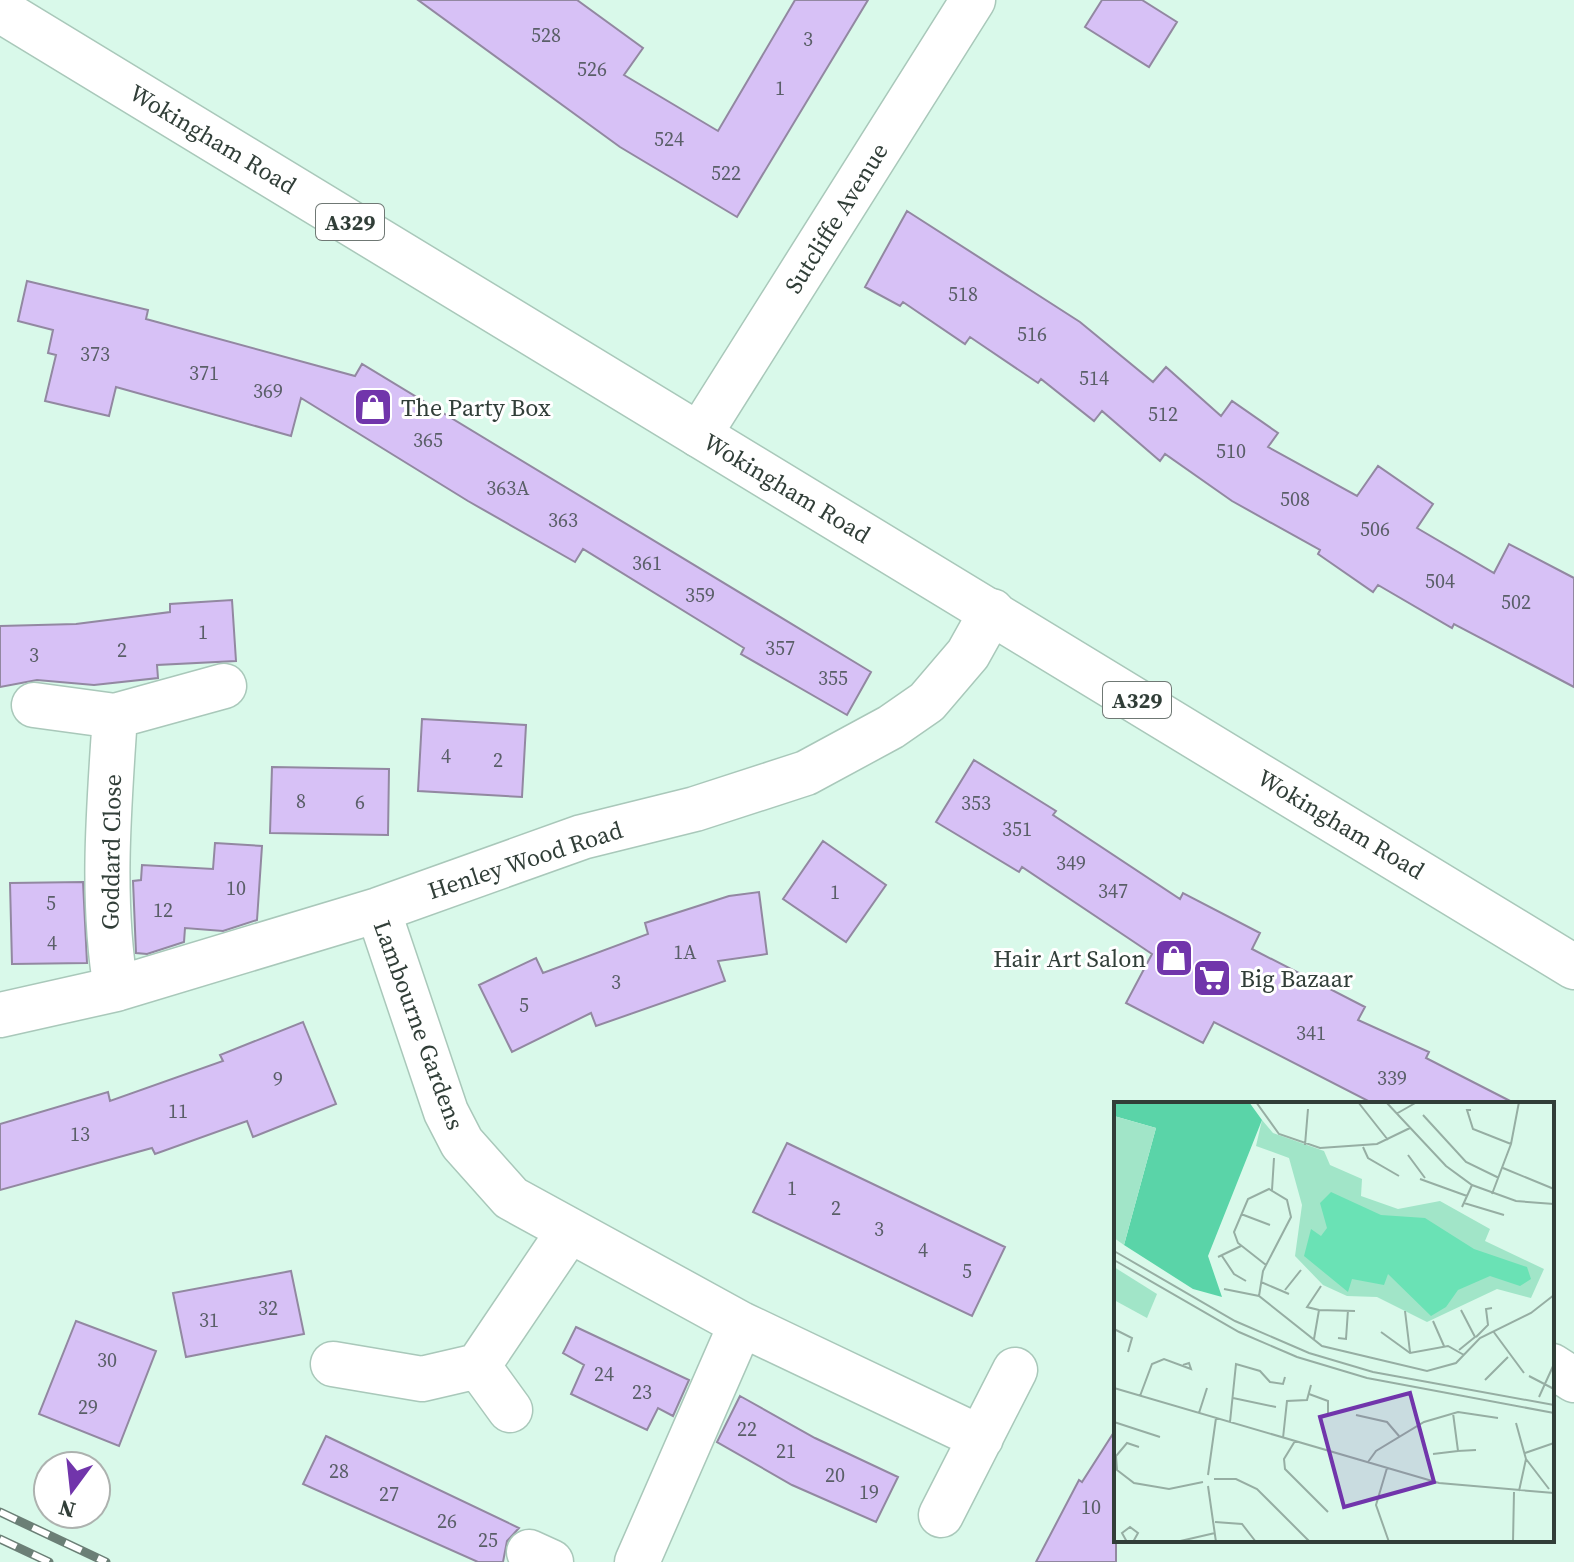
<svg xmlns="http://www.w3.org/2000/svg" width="1574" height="1562" font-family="'Source Serif 4',serif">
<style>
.building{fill:#d7c1f6;stroke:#9288a1;stroke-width:2}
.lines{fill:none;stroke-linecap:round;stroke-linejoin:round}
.minor-casing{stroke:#a9c8ba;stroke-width:47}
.major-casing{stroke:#a9c8ba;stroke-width:47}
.minor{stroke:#fff;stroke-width:44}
.major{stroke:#fff;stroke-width:44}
.rail-casing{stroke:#6b7f76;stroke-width:9}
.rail{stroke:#fff;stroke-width:6;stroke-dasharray:18;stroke-linecap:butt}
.labels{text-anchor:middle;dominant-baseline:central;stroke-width:6;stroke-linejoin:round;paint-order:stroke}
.number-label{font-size:20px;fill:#5a5f68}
.shield{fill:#fff;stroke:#6f7874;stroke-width:2}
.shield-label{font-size:22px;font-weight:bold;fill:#313e38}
.street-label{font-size:24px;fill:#313e38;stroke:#fff}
.poi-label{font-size:24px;fill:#313e38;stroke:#fff;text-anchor:start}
.inset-road{fill:none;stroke:#96aea3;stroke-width:2}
.view{fill:#7135ab;fill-opacity:0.15;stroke:#7135ab;stroke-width:4}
.inset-edge{fill:none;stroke:#313e38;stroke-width:4}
</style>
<rect width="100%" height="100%" fill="#d9f9ea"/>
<path class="building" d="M418 0H577L643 48 624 75 718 131 795 0H868L737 217 620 147Z
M1102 0H1142L1177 22 1149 67 1085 27Z
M907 211 1080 322 1153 382 1166 367 1221 416 1232 401 1278 433 1268 447 1357 496 1378 466 1433 504 1417 528 1494 573 1509 544 1574 578V687L1454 624 1452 628 1378 585 1373 592 1318 554 1320 550 1232 501 1165 454 1160 461 1102 411 1094 421 1041 379 1038 383 970 337 965 344 903 302 900 306 865 287Z
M27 281 148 310 146 319 355 376 362 364 871 672 847 715 741 654 744 648 583 549 575 562 468 501 301 398 291 436 116 387 109 416 45 401 56 355 48 353 53 330 18 321Z
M232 600 236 661 157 665 158 678 94 685 37 680 0 687V626L76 624 170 612V604Z
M422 719 526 725 522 797 418 791Z
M974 760 1056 811 1053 815 1180 899 1183 893 1260 933 1252 949 1365 1007 1358 1020 1429 1052 1426 1058 1516 1104H1374L1214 1022 1203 1043 1126 1003 1152 954 1022 867 1019 872 936 822Z
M272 767 389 769 388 835 270 833Z
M823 841 886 885 846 942 783 899Z
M215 843 262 846 257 920 223 931 185 928 184 942 147 954 136 953 133 881 141 880 142 865 213 869Z
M83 882 87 963 12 964 10 883Z
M759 892 767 954 718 961 725 981 596 1026 591 1013 512 1052 479 985 536 958 543 973 648 934 645 923 729 896Z
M303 1022 336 1104 253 1137 247 1121 155 1154 152 1148 0 1190V1124L108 1092 110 1101 223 1061 220 1055Z
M787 1143 1005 1247 972 1316 753 1212Z
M291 1271 304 1334 186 1357 173 1293Z
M76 1321 156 1351 119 1446 39 1414Z
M576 1327 689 1380 673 1416 658 1408 647 1430 571 1394 584 1365 563 1353Z
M740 1396 815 1438 898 1477 876 1522 792 1485 717 1442Z
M1116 1429V1562H1036L1079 1480 1082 1482Z
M326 1436 519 1528 507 1541 503 1562H478L303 1484Z"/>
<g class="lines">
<g class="minor-casing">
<path id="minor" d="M699 435 973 0
M34 705 115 716C109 806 101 899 116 989
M115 716 224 686
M378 910 446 1112 462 1143 511 1198 741 1324 981 1438
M0 1015 116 989 378 910 582 837 695 809 806 773 891 727 927 702 968 654 992 611
M333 1364 422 1379 478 1366 569 1231
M478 1366 510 1410
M1552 1366 1574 1380
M941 1515 1015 1370
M529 1552 551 1562
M637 1562 741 1324"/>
</g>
<g class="major-casing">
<path id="major" d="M0 10 1574 967"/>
</g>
<use href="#minor" class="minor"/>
<use href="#major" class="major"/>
<g class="rail-casing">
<path id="rail" d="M0 1512 106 1562
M0 1539 49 1562"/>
</g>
<use href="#rail" class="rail"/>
</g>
<defs>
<g id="shop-square" transform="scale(2)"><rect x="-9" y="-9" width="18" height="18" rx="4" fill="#7135ab" stroke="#fff"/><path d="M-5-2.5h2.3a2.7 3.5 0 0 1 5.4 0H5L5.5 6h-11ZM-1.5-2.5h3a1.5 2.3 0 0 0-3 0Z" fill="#fff"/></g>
<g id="supermarket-square" transform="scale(2)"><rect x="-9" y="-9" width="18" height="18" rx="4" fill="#7135ab" stroke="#fff"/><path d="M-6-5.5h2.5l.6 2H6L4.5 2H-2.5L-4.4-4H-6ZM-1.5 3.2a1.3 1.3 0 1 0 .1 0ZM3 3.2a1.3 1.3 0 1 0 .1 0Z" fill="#fff"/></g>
</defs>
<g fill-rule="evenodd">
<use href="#shop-square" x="373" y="407"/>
<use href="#shop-square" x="1174" y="958"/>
<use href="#supermarket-square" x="1212" y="978"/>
</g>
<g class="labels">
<g class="number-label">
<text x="546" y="35">528</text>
<text x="808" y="39">3</text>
<text x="592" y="69">526</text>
<text x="780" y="88">1</text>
<text x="669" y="139">524</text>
<text x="726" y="173">522</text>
<text x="963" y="294">518</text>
<text x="1032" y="334">516</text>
<text x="95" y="354">373</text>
<text x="204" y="373">371</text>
<text x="1094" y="378">514</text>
<text x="268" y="391">369</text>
<text x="1163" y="414">512</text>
<text x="428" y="440">365</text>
<text x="1231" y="451">510</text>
<text x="508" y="488">363A</text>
<text x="1295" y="499">508</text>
<text x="563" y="520">363</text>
<text x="1375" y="529">506</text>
<text x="647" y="563">361</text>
<text x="1440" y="581">504</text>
<text x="700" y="595">359</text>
<text x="1516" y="602">502</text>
<text x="203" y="632">1</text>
<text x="780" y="648">357</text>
<text x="122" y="650">2</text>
<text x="34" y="655">3</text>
<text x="833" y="678">355</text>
<text x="446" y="756">4</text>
<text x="498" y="760">2</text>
<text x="301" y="801">8</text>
<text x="360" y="802">6</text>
<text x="976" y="803">353</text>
<text x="1017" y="829">351</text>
<text x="1071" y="863">349</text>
<text x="236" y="888">10</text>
<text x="1113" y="891">347</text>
<text x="835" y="892">1</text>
<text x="51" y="903">5</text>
<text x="163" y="910">12</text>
<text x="52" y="943">4</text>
<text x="685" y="952">1A</text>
<text x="616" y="982">3</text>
<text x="524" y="1005">5</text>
<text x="1311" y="1033">341</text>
<text x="1392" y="1078">339</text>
<text x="278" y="1079">9</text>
<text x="178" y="1111">11</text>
<text x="80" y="1134">13</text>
<text x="792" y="1188">1</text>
<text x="836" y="1208">2</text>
<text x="879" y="1229">3</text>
<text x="923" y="1250">4</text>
<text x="967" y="1271">5</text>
<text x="268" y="1308">32</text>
<text x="209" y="1320">31</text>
<text x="107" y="1360">30</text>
<text x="604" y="1374">24</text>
<text x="642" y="1392">23</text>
<text x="88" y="1407">29</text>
<text x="747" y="1429">22</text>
<text x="786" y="1451">21</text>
<text x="339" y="1471">28</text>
<text x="835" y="1475">20</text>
<text x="869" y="1492">19</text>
<text x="389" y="1494">27</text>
<text x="1091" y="1507">10</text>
<text x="447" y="1521">26</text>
<text x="488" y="1540">25</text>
</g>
<g class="shield">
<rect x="316" y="204" width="68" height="36" rx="6"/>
<rect x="1103" y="682" width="68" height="36" rx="6"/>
</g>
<g class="shield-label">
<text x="350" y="222">A329</text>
<text x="1137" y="700">A329</text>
</g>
<g class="street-label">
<text transform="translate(213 139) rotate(31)">Wokingham Road</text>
<text transform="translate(836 218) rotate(-58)">Sutcliffe Avenue</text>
<text transform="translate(787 488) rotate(31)">Wokingham Road</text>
<text transform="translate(1341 824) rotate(31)">Wokingham Road</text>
<text transform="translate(111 852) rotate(-89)">Goddard Close</text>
<text transform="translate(525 860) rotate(-18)">Henley Wood Road</text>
<text transform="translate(419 1025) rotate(70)">Lambourne Gardens</text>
</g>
<g class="poi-label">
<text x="401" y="407">The Party Box</text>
<text x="1146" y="958" text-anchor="end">Hair Art Salon</text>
<text x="1240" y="978">Big Bazaar</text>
</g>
</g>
<g transform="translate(1114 1102)">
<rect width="440" height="440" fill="#d9f9ea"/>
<path d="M148 18 159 31 210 49 216 63 248 77 247 94 284 107 326 99 376 127 371 139 430 167 417 196 383 187 313 220 263 195 233 194 209 183 181 154 188 103 175 56 142 44Z" fill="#a1e5c8"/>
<path d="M0 0H135L148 18 94 154 108 195 79 187 10 143 42 26 0 14Z" fill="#5ad4a8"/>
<path d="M0 165 43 192 33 216 0 198Z" fill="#a1e5c8"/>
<path d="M0 14 42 26 10 143 0 136Z" fill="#a1e5c8"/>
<path d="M217 90 267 113 311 116 360 147 413 165 417 177 406 184 376 174 344 188 332 205 317 214 274 172 270 183 238 177 234 190 190 154 197 127 207 134 213 126 206 101Z" fill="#6ae2b5"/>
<path class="inset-road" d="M142 0 165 32 206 46 263 42 296 26M244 0 274 38M272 0 332 64 358 83 402 99 440 102M357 8H353L359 27 397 42M282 12 303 0M309 13 352 60 385 76M191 43 194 7M249 45 254 56 285 74M294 53 311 76M389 66 440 87M306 77 353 94M158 88 160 56M378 92 397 42 405 0M350 101 390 113M348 105 358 83M127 112 156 123M0 149 121 219 195 251 259 270 440 303M108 154 120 172 132 179M104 155 127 144M0 158 125 230 183 255 253 276 440 311M147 180 175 192M110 187 145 194 208 244 313 269 342 261 366 236 417 211 440 193M171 188 187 168M145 194 149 169 177 115 173 98 155 87 134 97 120 130 124 141 152 163M205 208 193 205 207 184M291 209 296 250M319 219 330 244M0 227 18 236 14 250M379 229 410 271M267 230 296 251 334 244 350 253M362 235 374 223 372 207 378 206M224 236 232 237 234 208M200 237 205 208 241 209M345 248 361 235 347 208M415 274 440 287M371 278 394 255M0 286 325 381 440 391M195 292 214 299V311M26 294 38 262 50 257 77 267 75 261 69 263M425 295 440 262M119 296 162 305M85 311 93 286M339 311 344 349 362 348M242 313 273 320 285 334M0 320 46 335M116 320 122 262 146 269 156 280 169 282 171 275M402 321 412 357 405 389M169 336 173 299 193 298 197 283M181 339 170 357 171 367 214 410M25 345 13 341 2 354 3 368 20 381 55 387 89 380M411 351 440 341M319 352 344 349M412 357 435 387M254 360 262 349 310 320 344 310 384 316M273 366 262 403 275 440M94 373 102 316M100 377H122L143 387 196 440M94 384 102 440M101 420 128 422 142 440M13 440 8 431 16 425 24 431 19 440M62 440 101 431M399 440 400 390"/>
<path class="view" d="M296 291 320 380 230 405 206 315Z"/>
<rect width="440" height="440" class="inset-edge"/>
</g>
<g transform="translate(72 1490) rotate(195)"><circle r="38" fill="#ffffff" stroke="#adb2af" stroke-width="2"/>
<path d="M0-6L14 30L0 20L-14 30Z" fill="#7135ab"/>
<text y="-12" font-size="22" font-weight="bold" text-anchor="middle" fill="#313e38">N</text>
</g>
</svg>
